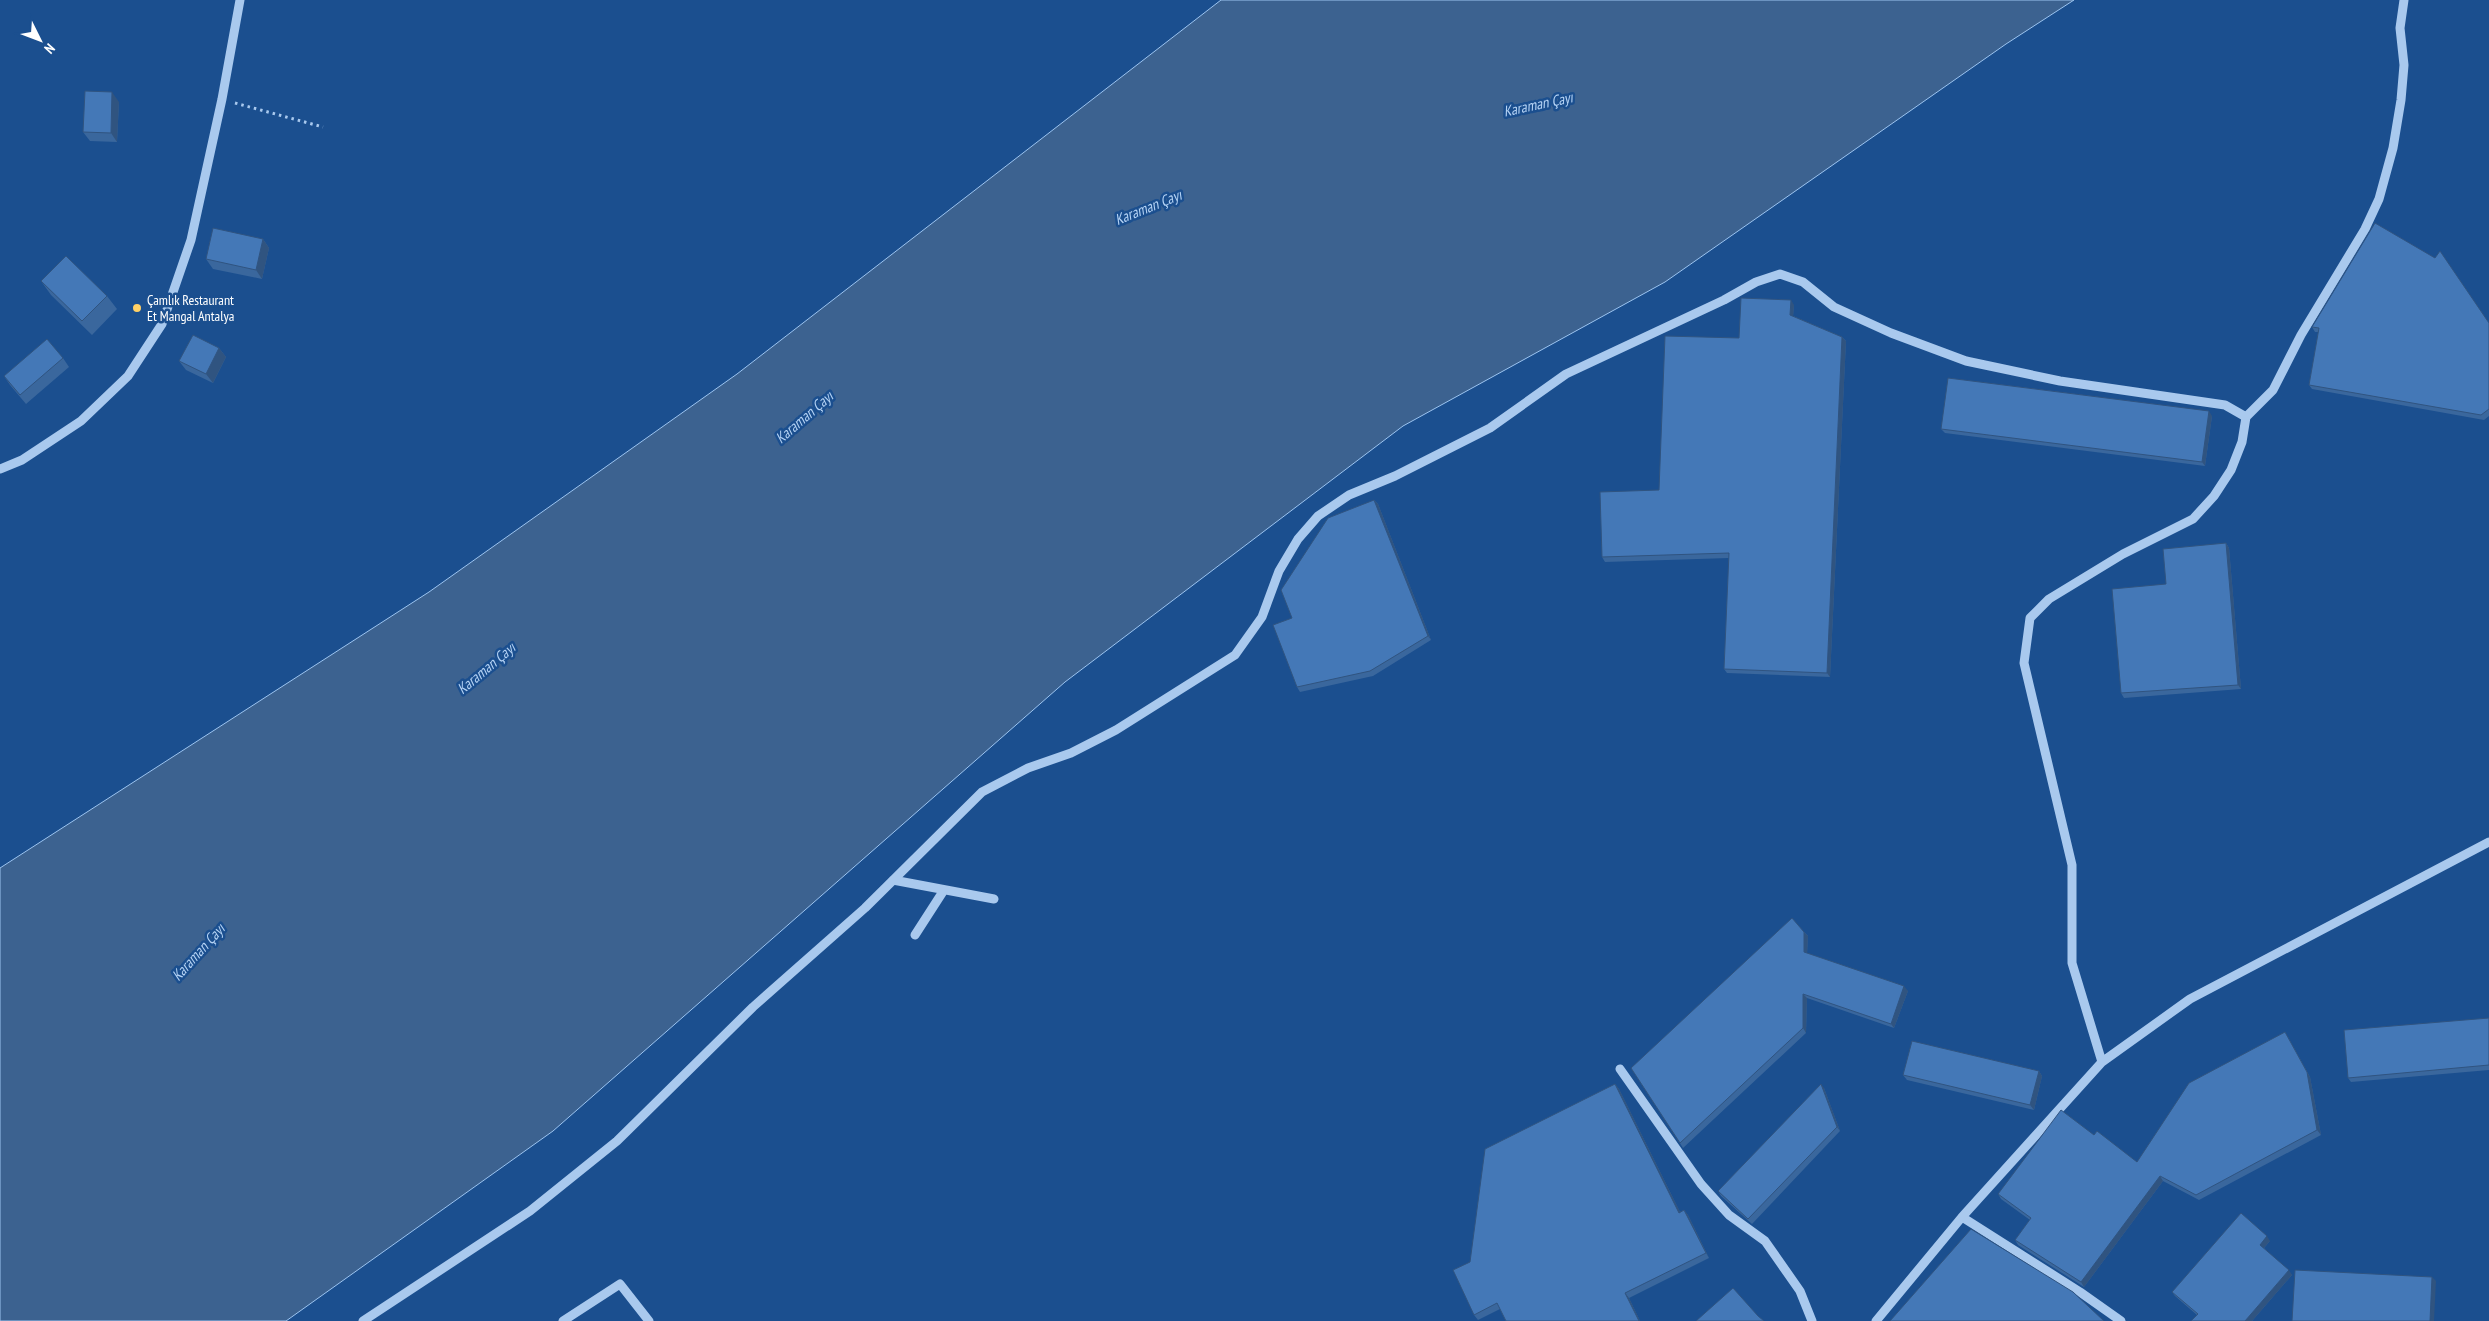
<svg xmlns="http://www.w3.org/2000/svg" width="2489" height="1321" font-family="'PT Sans Narrow',sans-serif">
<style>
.water{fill:#3c6290;stroke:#9cc4f0}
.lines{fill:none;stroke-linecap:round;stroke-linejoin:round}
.path{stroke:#a9c9ee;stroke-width:3;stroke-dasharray:2.5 4;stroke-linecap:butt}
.minor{stroke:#a9c9ee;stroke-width:9}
.wall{fill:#3a679d}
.shaded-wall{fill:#305480}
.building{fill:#4478b7;stroke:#305480}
.poi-dot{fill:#ffd166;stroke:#1b4f8f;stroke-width:2}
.labels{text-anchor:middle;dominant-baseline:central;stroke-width:5;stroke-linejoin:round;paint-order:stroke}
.poi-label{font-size:14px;fill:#fff;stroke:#1b4f8f;text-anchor:start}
.water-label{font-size:15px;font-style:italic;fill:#b5d3f5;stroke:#1b4f8f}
</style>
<rect width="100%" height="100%" fill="#1b4f8f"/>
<path class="water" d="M1221 0H2074L2006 44 1665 282 1403 426 1065 682 553 1131 286 1321H0V868L429 592 737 374Z"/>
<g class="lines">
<path class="path" d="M235 103 323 127"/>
<path class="minor" d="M2246 417 2273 390 2301 335 2365 229 2379 199 2393 148 2401 100 2404 65 2400 28 2404 0
M0 469 22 460 81 421 128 376 162 324 191 240 222 99 240 0
M893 880 994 899
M915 935 944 890
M1620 1069 1701 1184 1729 1215 1765 1241 1800 1291 1812 1321
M1962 1217 2080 1292 2121 1321
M363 1321 530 1211 617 1141 753 1007 865 908 982 792 1028 768 1071 753 1116 730 1235 655 1262 617 1279 571 1298 539 1318 516 1349 495 1395 476 1490 428 1566 374 1724 300 1756 282 1780 274 1803 282 1834 307 1891 333 1966 361 2060 381 2225 405 2246 417 2242 442 2231 470 2214 496 2193 519 2123 554 2049 599 2030 618 2024 663 2072 865V963L2102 1062
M563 1321 620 1284 649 1321
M1876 1321 1962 1217 2102 1062 2190 999 2489 842"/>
</g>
<path class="wall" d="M119 102 117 142 90 141 83 132Z
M263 239 269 248 262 279 213 269 206 259Z
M41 281 107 296 117 309 92 335 51 295Z
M1794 305 1793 316 1842 337 1846 341 1830 677 1727 673 1724 669 1729 558 1605 562 1602 557 1659 490 1739 338Z
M2489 323V416L2484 420 2312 389 2309 385 2319 332H2315L2312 327Z
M219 348 226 357 213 383 186 370 179 361Z
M63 358 69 367 26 404 10 385 4 376Z
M2212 416 2205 466 1945 433 1941 429Z
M1374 500 1378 504 1431 640 1373 676 1300 692 1297 687 1292 618Z
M2226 543 2229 548 2241 689 2124 698 2121 693Z
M1804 932 1808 936 1807 953 1908 991 1894 1028 1807 998 1806 1033 1683 1148 1631 1068Z
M2489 1018V1070L2351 1082 2348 1078Z
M2285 1032 2310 1077 2321 1135 2199 1200 2163 1181 2084 1287 2018 1245 2015 1240 2030 1220 2001 1199 1998 1194 2094 1135 2137 1162Z
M2039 1071 2042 1076 2034 1110 1907 1080 1903 1075Z
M1615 1084 1619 1089 1680 1212 1684 1210 1688 1215 1709 1258 1629 1298 1640 1321H1506L1500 1309 1478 1320 1474 1315 1470 1262Z
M1824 1088 1840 1131 1752 1224 1721 1196 1718 1191Z
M2270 1241 2264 1248 2292 1275 2252 1321H2191L2197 1315 2175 1296 2172 1292Z"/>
<path class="shaded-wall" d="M112 92 119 102 117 142 111 133Z
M263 239 269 248 262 279 256 270Z
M1791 300 1794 305 1793 319 1790 315Z
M1842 337 1846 341 1830 677 1827 673Z
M219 348 226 357 213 383 206 374Z
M2209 411 2212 416 2205 466 2202 462Z
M1374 500 1378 504 1431 640 1428 636Z
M2226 543 2229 548 2241 689 2238 685Z
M1804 932 1808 936 1807 956 1804 952Z
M1904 986 1908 991 1894 1028 1891 1024Z
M1803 994 1807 998 1806 1033 1803 1028Z
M2285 1032 2310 1077 2321 1135 2317 1130Z
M2039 1071 2042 1076 2034 1110 2030 1105Z
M1615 1084 1619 1089 1683 1218 1679 1213Z
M1821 1084 1824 1088 1840 1131 1837 1127Z
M2160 1176 2163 1181 2084 1287 2081 1282Z
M1684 1210 1688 1215 1709 1258 1706 1253Z
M2267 1236 2270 1241 2263 1249 2260 1245Z
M2289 1270 2292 1275 2252 1321H2245Z
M2432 1277 2436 1281 2434 1321H2430Z
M1625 1293 1629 1298 1640 1321H1639Z"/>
<path class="building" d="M85 91 112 92 111 133 83 132Z
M2375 223 2435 258 2440 251 2489 323V409L2481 415 2309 385 2319 328 2312 327Z
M213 228 263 239 256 270 206 259Z
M66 256 107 296 82 321 41 281Z
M1741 298 1791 300 1790 315 1842 337 1827 673 1724 669 1729 553 1602 557 1600 492 1659 490 1665 336 1739 338Z
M193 335 219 348 206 374 179 361Z
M47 339 63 358 20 395 4 376Z
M1948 378 2209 411 2202 462 1941 429Z
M1374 500 1428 636 1370 671 1297 687 1273 625 1292 618 1281 590 1328 518Z
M2226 543 2238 685 2121 693 2112 589 2166 584 2163 549Z
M1792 918 1804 932V952L1904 986 1891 1024 1803 994V1028L1680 1143 1631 1068Z
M2489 1018V1065L2348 1078 2344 1030Z
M2285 1032 2307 1072 2317 1130 2196 1195 2160 1176 2081 1282 2015 1240 2031 1218 1998 1194 2061 1110 2094 1135 2097 1131 2137 1162 2189 1083Z
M1912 1041 2039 1071 2030 1105 1903 1075Z
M1615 1084 1679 1213 1684 1210 1706 1253 1625 1293 1639 1321H1506L1497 1303 1474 1315 1453 1270 1470 1262 1485 1149Z
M1821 1084 1837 1127 1748 1219 1718 1191Z
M2241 1213 2267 1236 2260 1245 2289 1270 2245 1321H2191L2198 1314 2172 1292Z
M1971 1229 2073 1292 2104 1321H1890Z
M2295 1270 2432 1277 2430 1321H2292Z
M1733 1288 1758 1316 1764 1321H1696Z"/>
<circle class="poi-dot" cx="137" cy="308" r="5"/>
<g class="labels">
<g class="poi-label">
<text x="147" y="300">Çamlık Restaurant<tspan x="147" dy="16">Et Mangal Antalya</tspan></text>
</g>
<g class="water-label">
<text transform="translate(1538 104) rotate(-12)">Karaman Çayı</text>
<text transform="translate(1148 207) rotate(-22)">Karaman Çayı</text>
<text transform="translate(804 417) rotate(-41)">Karaman Çayı</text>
<text transform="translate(486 668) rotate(-40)">Karaman Çayı</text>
<text transform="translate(198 952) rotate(-48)">Karaman Çayı</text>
</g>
</g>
<g transform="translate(40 40) rotate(132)" stroke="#1b4f8f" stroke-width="4" paint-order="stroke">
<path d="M0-4L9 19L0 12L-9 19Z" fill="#ffffff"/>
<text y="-8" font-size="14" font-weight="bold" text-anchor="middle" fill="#ffffff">N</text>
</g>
</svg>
